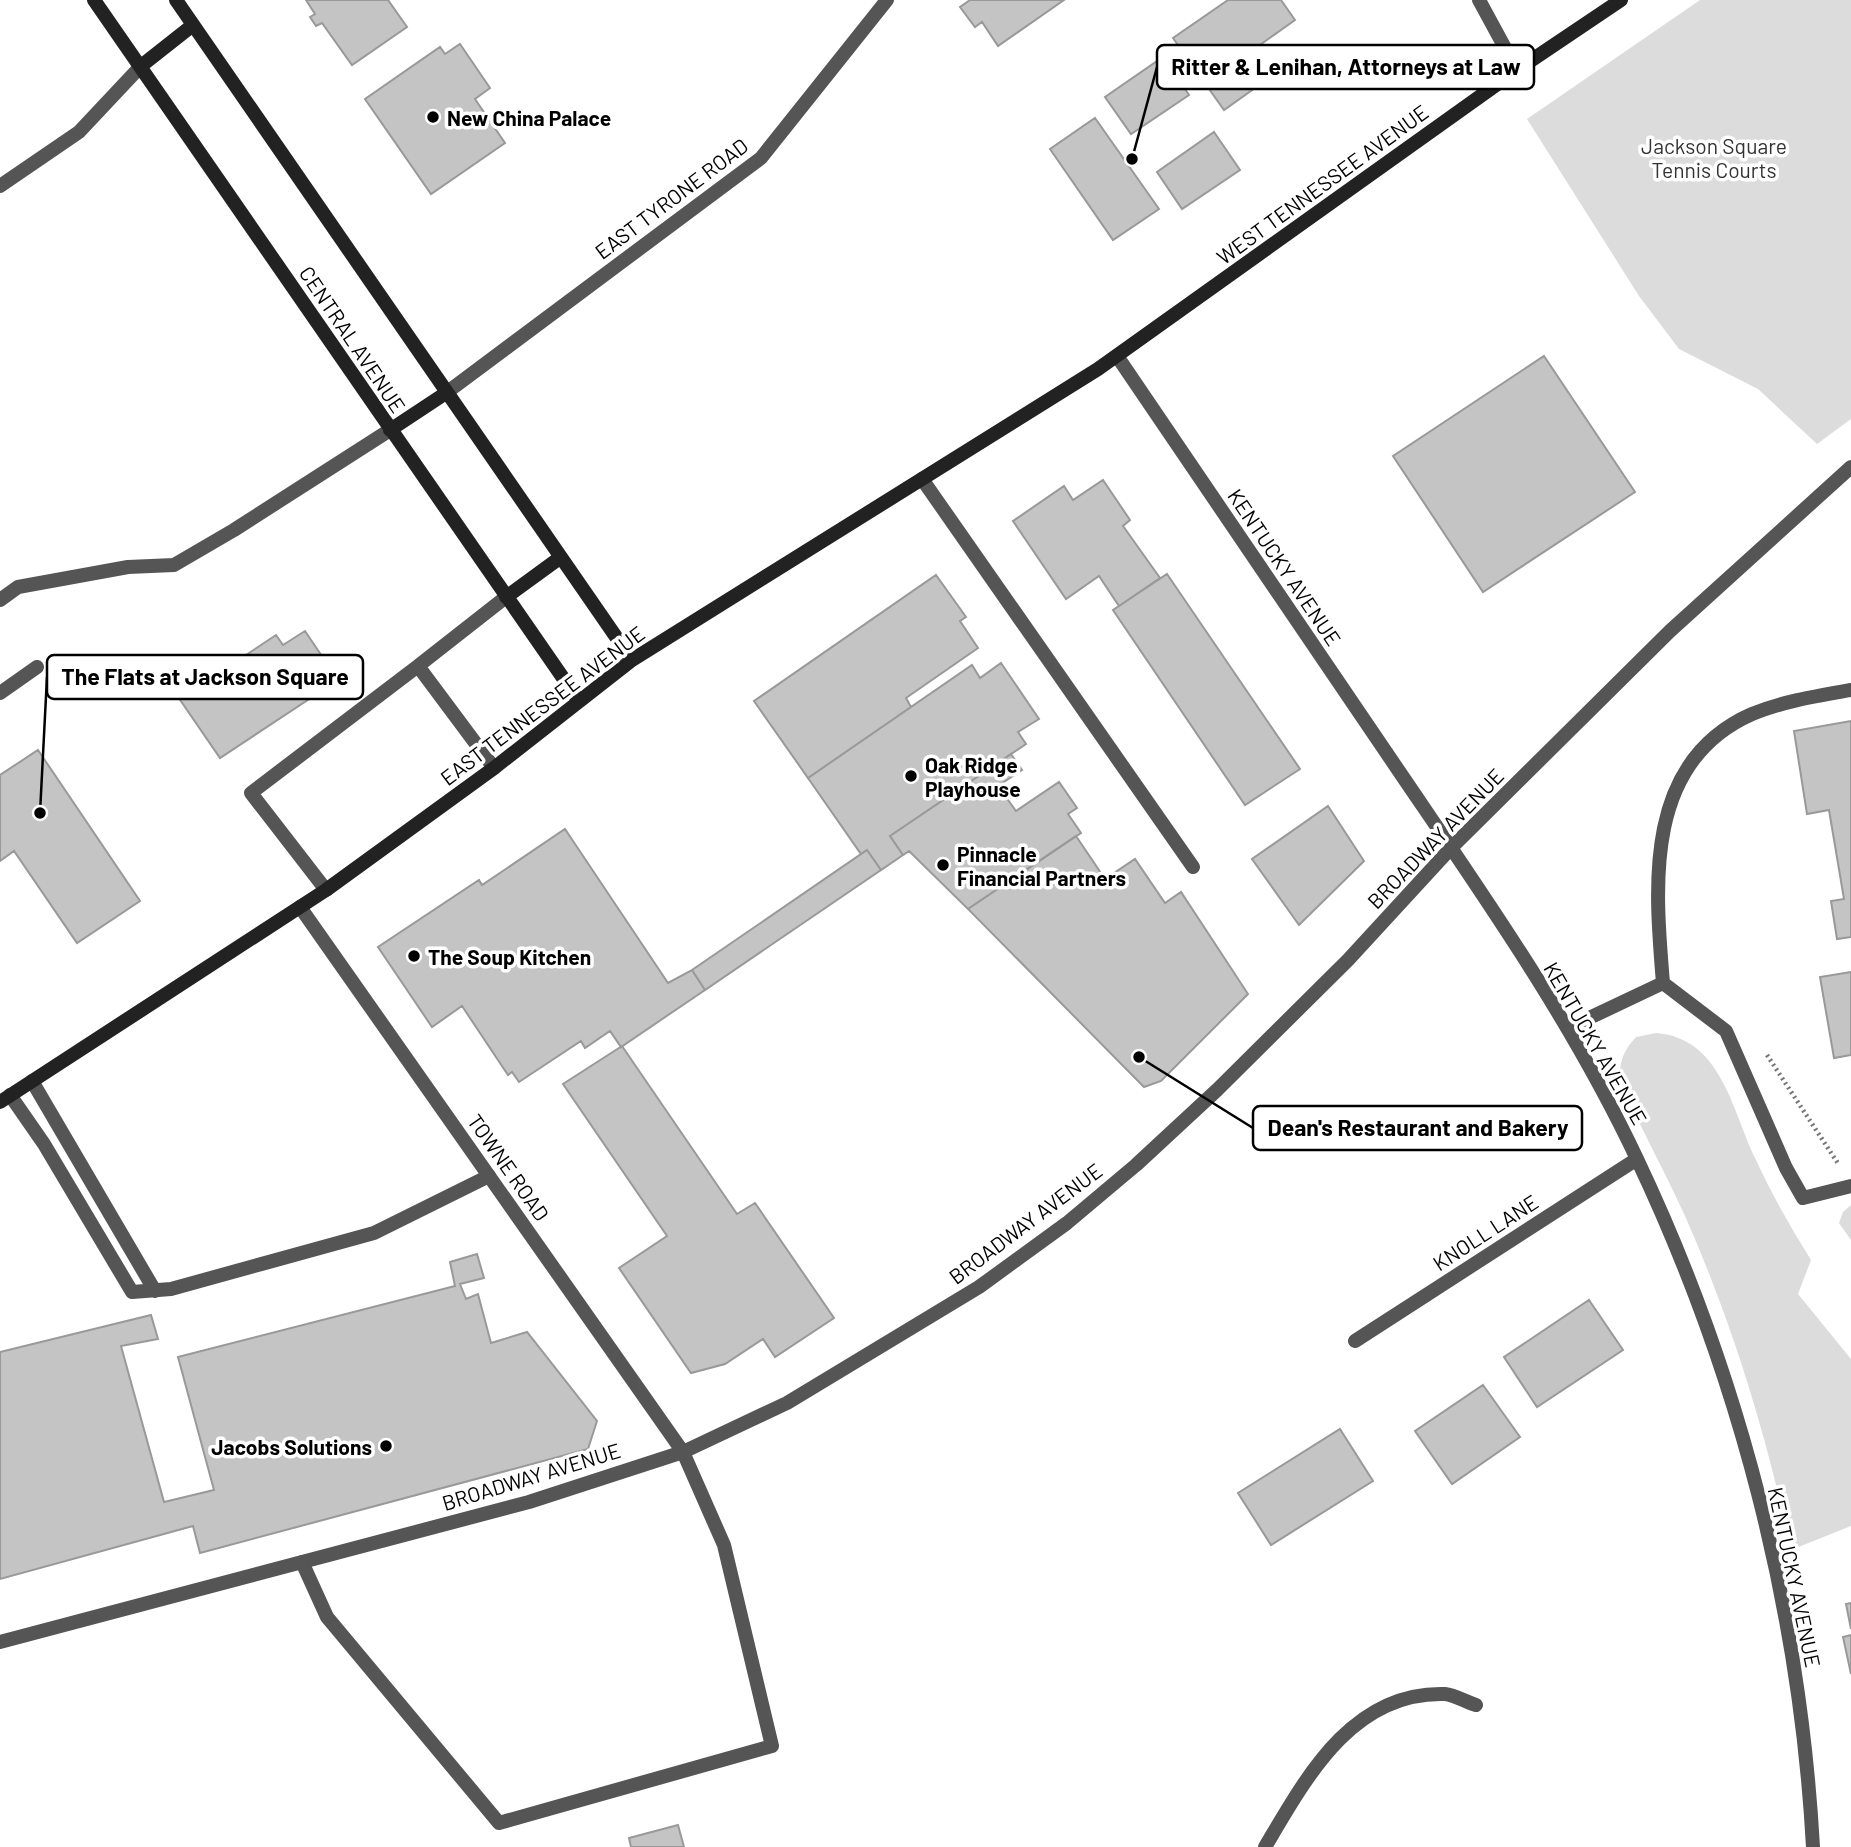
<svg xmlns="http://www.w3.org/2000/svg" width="1851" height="1847" font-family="Barlow,sans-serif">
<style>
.green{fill:#dcdcdc}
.building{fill:#c4c4c4;stroke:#999;stroke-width:2}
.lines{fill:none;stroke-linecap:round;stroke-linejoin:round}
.path{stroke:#777;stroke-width:4.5;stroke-dasharray:2 3.5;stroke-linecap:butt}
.lane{stroke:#555;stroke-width:14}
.street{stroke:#555;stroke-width:14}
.secondary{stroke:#222;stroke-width:14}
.poi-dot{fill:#000;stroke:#fff;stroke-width:2.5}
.labels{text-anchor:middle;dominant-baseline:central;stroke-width:7;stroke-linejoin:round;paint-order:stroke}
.poi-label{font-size:21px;font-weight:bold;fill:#000;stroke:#fff;text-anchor:start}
.park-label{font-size:21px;fill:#333;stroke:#fff}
.street-label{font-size:21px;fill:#000;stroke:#fff}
.leader{fill:none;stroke:#000;stroke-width:2.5}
.callout-dot{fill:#000;stroke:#fff;stroke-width:2.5}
.callout{fill:#fff;stroke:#000;stroke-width:2.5}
.callout-label{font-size:23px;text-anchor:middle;font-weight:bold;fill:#000}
</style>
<rect width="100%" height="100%" fill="#fff"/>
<path class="green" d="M1700 0H1851V419L1817 444 1758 389 1679 349 1639 296 1527 119Z
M1656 1033C1722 1038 1732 1111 1756 1160 1772 1195 1791 1228 1811 1260L1798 1294 1851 1359V1526L1791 1550C1767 1436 1732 1322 1685 1216 1665 1172 1642 1130 1622 1087 1617 1066 1622 1052 1636 1037Z
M1851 1205V1240L1839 1223 1843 1212Z"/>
<path class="building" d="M306 0H388L407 27 352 65 322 23 316 26 310 17 315 14Z
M970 0H1064L998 46 982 22 975 27 960 7Z
M1228 0H1281L1295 20 1250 52 1269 78 1224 110 1173 38Z
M460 44 490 88 475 99 505 143 431 194 365 99 440 47 445 54Z
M1163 57 1189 95 1131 134 1105 97Z
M1095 118 1159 209 1113 240 1050 149Z
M1214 132 1240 170 1182 209 1157 172Z
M1544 356 1635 492 1483 592 1393 456Z
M1103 480 1130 520 1123 526 1160 578 1119 606 1099 576 1066 599 1013 521 1064 486 1073 500Z
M1167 574 1300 769 1245 805 1113 610Z
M936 575 966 617 960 621 978 648 906 698 911 707 808 778 754 701Z
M305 631 338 680 220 758 174 691 222 659 235 679 245 673 237 661 276 635 283 645Z
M1001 663 1039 719 1018 732 1026 744 890 836 903 855 881 870 867 850 861 854 808 778 972 665 980 678Z
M1851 721V937L1837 939 1831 901 1844 899 1829 810 1807 814 1794 731Z
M38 750 140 901 77 943 14 851 0 861V775Z
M1011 754 1022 770 998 786 1016 811 1059 782 1077 808 1068 814 1081 833 968 909 909 851 903 855 890 836Z
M1328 806 1364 861 1299 925 1252 859Z
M565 829 668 983 692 970 705 990 621 1047 610 1031 585 1048 581 1041 519 1082 512 1072 508 1075 462 1006 432 1027 378 947 479 880 482 885Z
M1076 836 1105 879 1135 859 1165 903 1181 892 1248 994 1161 1081 1144 1087 968 909Z
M867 850 881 870 705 990 692 970Z
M1851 972V1055L1834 1058 1820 977Z
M622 1046 737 1214 755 1203 834 1318 775 1357 763 1339 725 1364 691 1373 619 1268 667 1236 563 1084Z
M477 1254 484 1278 460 1284 466 1299 478 1294 491 1343 527 1332 597 1421 588 1449 200 1553 193 1526 0 1579V1352L151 1315 158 1339 121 1346 164 1502 214 1490 178 1357 455 1286 450 1262Z
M1589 1300 1623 1350 1537 1407 1504 1357Z
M1483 1385 1520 1437 1452 1484 1415 1431Z
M1340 1429 1373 1481 1271 1545 1238 1493Z
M1851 1603V1629L1846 1604Z
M1851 1635V1674L1843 1637Z
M678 1825 684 1847H631L629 1838Z"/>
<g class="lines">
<path class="path" d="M1767 1055 1839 1165"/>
<path class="lane" d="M0 186 79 132 141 66
M922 479 1193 867
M0 600 18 587 128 567 174 565 234 530 390 430
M418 666 506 597
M0 693 37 667
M326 890 251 793 418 666 494 768
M32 1081 155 1291
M10 1095 44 1144 132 1292 171 1289 374 1233 489 1176
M302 1562 327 1617 499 1823 772 1746 724 1545 683 1452
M1265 1847C1306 1778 1352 1691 1445 1694 1455 1695 1466 1702 1476 1705"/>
<path class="street" d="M1479 0 1517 70
M1117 356C1213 497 1309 639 1405 780 1488 902 1574 1025 1637 1159 1739 1374 1800 1610 1813 1847
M446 393 761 158 887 0
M300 907 683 1452
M1663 983C1655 886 1643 762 1752 714 1784 701 1817 696 1851 690
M1568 1028 1663 983 1726 1031 1786 1168 1803 1198 1851 1186
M1355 1341 1637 1159
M0 1642 529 1502 683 1452 787 1403 979 1287 1067 1223 1136 1165 1217 1090 1348 960 1451 848 1670 631 1851 467"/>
<path class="secondary" d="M94 0 579 701
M176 0 632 660
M141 66 193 25
M390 430 446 393
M506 597 561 557
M0 1102 326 890 494 768 632 660 1098 369 1517 70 1621 0"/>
</g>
<g class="poi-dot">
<circle cx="433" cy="117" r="7"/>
<circle cx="911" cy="776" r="7"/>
<circle cx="943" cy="865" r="7"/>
<circle cx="414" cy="956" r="7"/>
<circle cx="386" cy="1446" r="7"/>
</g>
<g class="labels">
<g class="poi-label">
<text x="447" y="117">New China Palace</text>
<text x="925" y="764">Oak Ridge<tspan x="925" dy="24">Playhouse</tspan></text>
<text x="957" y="853">Pinnacle<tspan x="957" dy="24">Financial Partners</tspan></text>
<text x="428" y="956">The Soup Kitchen</text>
<text x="372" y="1446" text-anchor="end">Jacobs Solutions</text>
</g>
<g class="park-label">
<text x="1714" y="145">Jackson Square<tspan x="1714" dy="24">Tennis Courts</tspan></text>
</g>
<g class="street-label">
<text transform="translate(1322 184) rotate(-36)">WEST TENNESSEE AVENUE</text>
<text transform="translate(671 198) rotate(-37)">EAST TYRONE ROAD</text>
<text transform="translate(353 339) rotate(56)">CENTRAL AVENUE</text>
<text transform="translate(1285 567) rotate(56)">KENTUCKY AVENUE</text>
<text transform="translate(542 705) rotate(-37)">EAST TENNESSEE AVENUE</text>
<text transform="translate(1435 838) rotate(-46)">BROADWAY AVENUE</text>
<text transform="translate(1596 1043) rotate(60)">KENTUCKY AVENUE</text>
<text transform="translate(509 1167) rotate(55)">TOWNE ROAD</text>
<text transform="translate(1025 1223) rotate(-37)">BROADWAY AVENUE</text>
<text transform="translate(1485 1232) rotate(-33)">KNOLL LANE</text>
<text transform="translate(531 1476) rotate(-17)">BROADWAY AVENUE</text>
<text transform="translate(1795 1577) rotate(78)">KENTUCKY AVENUE</text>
</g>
</g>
<path class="leader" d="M1132 159L1157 67M40 813L47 677M1139 1057L1253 1128"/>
<g class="callout-dot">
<circle cx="1132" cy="159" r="7"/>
<circle cx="40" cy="813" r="7"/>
<circle cx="1139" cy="1057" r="7"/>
</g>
<g class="callout">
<rect x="1157" y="45" width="377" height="44" rx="7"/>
<rect x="47" y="655" width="316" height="44" rx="7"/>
<rect x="1253" y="1106" width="329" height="44" rx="7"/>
</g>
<g class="callout-label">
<text x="1346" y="75">Ritter &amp; Lenihan, Attorneys at Law</text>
<text x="205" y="685">The Flats at Jackson Square</text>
<text x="1418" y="1136">Dean's Restaurant and Bakery</text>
</g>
</svg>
